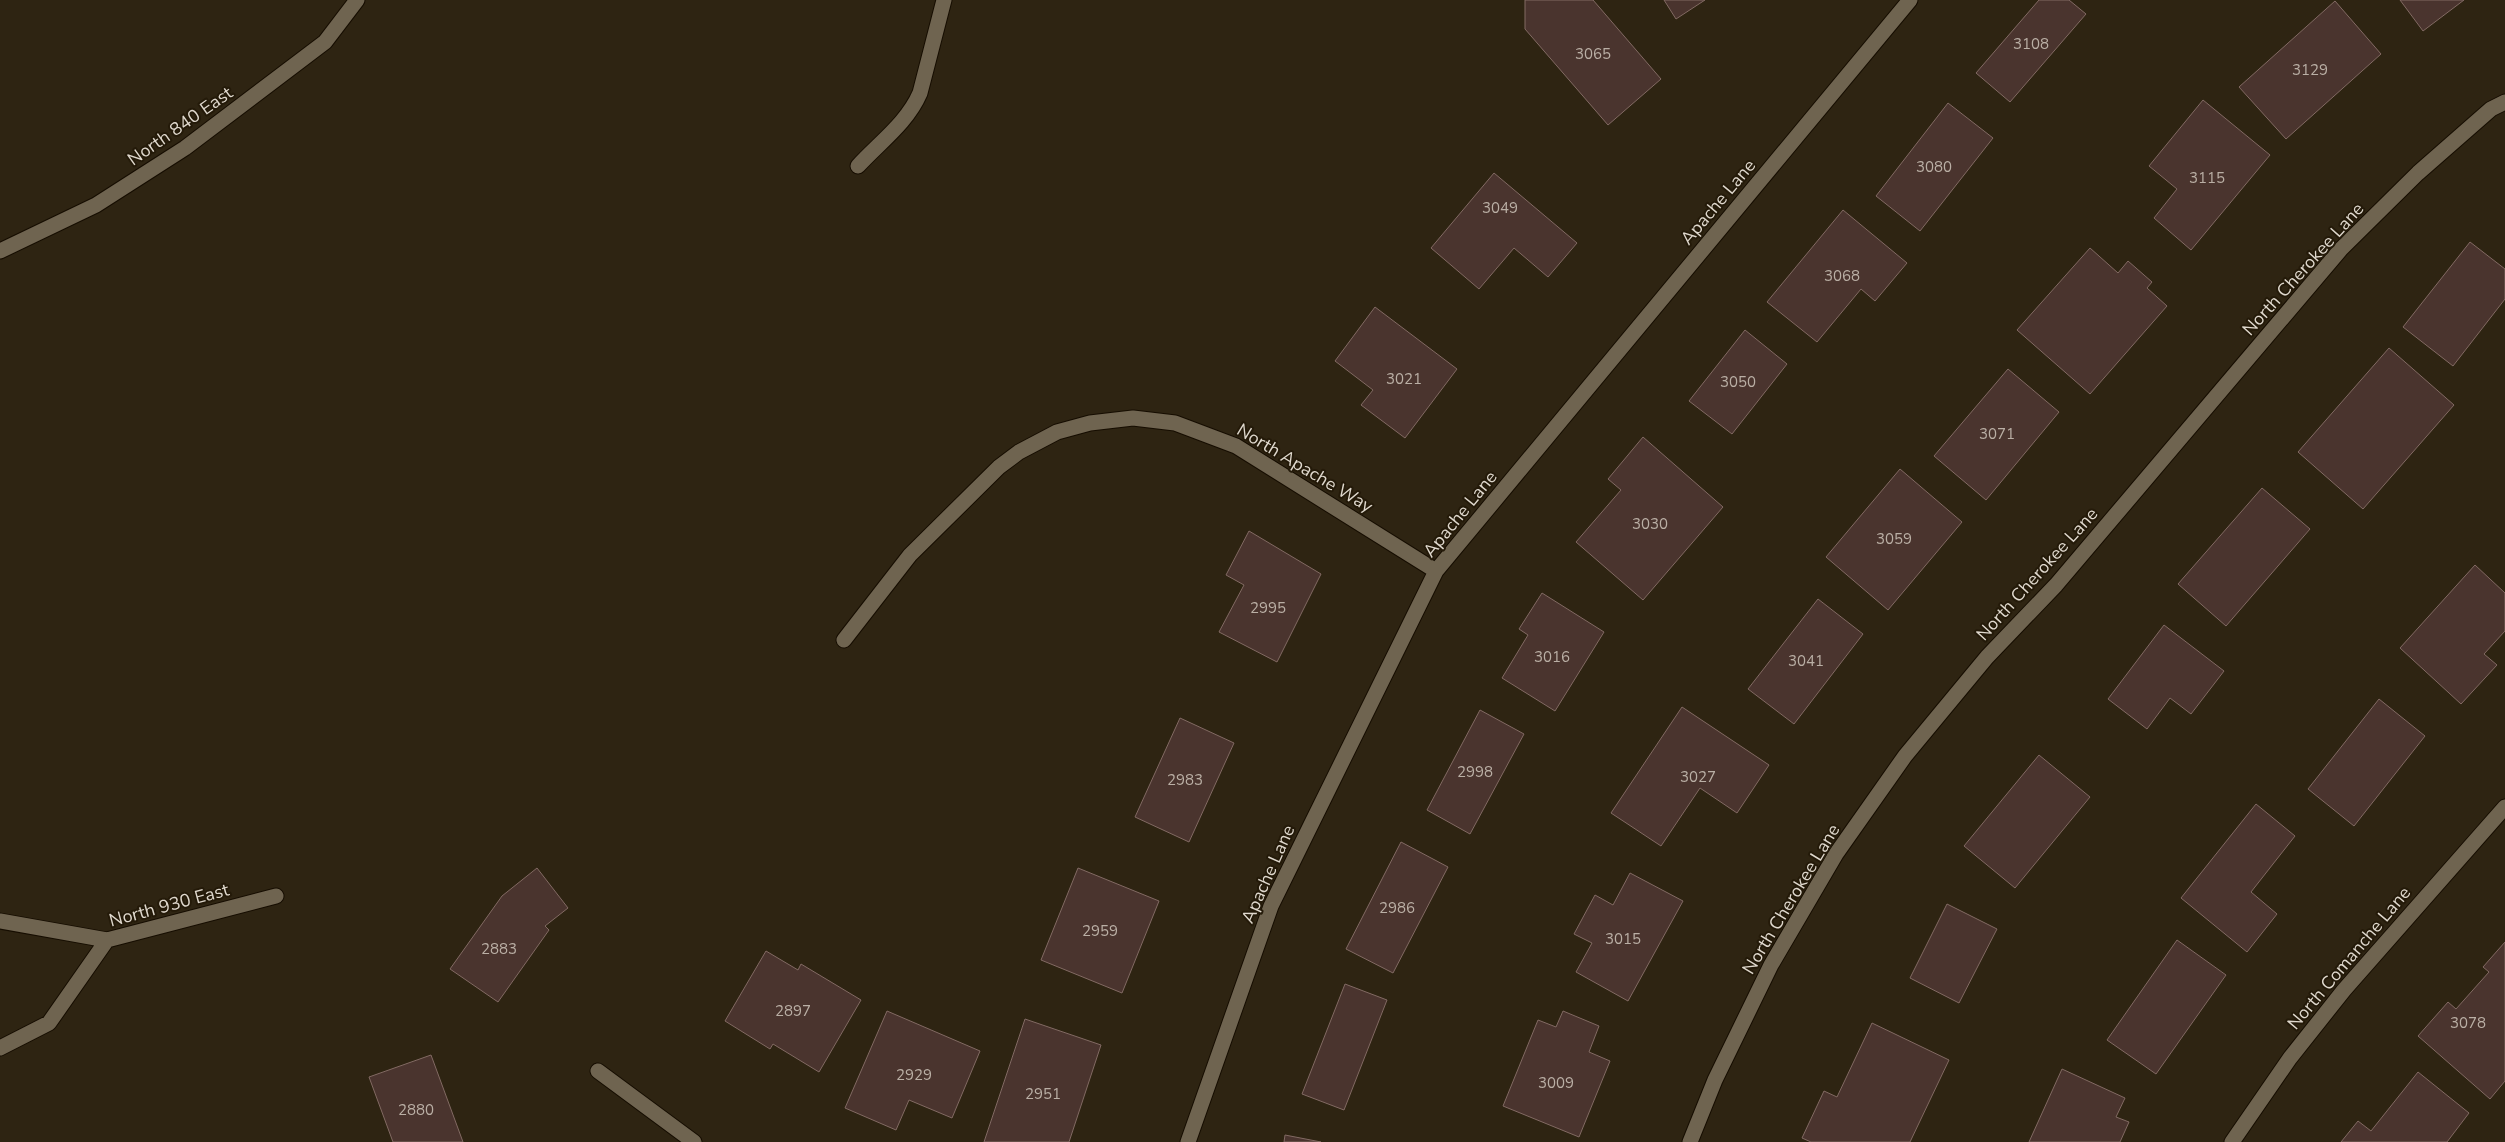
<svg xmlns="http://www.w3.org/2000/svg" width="2505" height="1142" font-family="'Nunito Sans',sans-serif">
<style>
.building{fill:#4a342e;stroke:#826a63}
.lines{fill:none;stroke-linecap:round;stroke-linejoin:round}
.minor-casing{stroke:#160d00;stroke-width:17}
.minor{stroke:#6f6450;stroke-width:15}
.labels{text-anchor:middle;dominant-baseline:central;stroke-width:4;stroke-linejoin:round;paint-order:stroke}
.number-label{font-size:15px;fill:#baafa5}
.street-label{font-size:18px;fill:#dfd8cd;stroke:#241a09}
</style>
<rect width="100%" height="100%" fill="#2e2412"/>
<path class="building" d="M1525 0H1593L1661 79 1608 125 1525 29Z
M1664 0H1705L1676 19Z
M2039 0H2069L2086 14 2010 102 1976 73Z
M2400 0H2464L2423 31Z
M2335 1 2381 54 2286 139 2239 87Z
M2203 100 2270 155 2191 250 2154 218 2177 189 2149 166Z
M1948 103 1993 138 1920 231 1876 196Z
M1494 173 1577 243 1548 277 1514 248 1479 289 1431 248Z
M1843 210 1907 263 1875 301 1861 289 1817 342 1767 302Z
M2470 242 2505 269V299L2453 366 2403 327Z
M2090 248 2118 273 2128 261 2152 282 2147 288 2167 306 2090 394 2017 330Z
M1375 307 1457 369 1405 438 1361 405 1373 390 1335 361Z
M1745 330 1787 364 1732 434 1689 401Z
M2389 348 2454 405 2363 509 2298 452Z
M2008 369 2059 412 1986 500 1934 456Z
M1643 437 1723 507 1643 600 1576 542 1621 490 1608 479Z
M1900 469 1962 522 1888 610 1826 557Z
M2262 488 2310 529 2226 626 2178 584Z
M1249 531 1321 574 1277 662 1219 632 1244 585 1226 575Z
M2475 565 2505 593V631L2484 654 2497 665 2461 704 2400 648Z
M1542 593 1604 632 1555 711 1502 678 1528 635 1519 629Z
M1818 599 1863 634 1794 724 1748 689Z
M2164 625 2224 671 2191 714 2170 698 2147 729 2108 699Z
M2379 699 2425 736 2354 826 2308 789Z
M1682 707 1769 765 1737 813 1700 788 1661 846 1611 813Z
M1480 710 1524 734 1470 834 1427 810Z
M1180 718 1234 743 1189 842 1135 817Z
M2039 755 2090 797 2015 888 1964 846Z
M2256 804 2295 836 2251 892 2277 914 2247 952 2181 898Z
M1401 842 1448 867 1393 973 1346 949Z
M537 868 568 908 545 926 549 930 498 1002 450 969 502 896Z
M1078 868 1159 901 1122 993 1041 960Z
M1630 873 1683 901 1628 1001 1576 972 1592 943 1574 934 1595 895 1613 905Z
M1947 904 1997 929 1959 1003 1910 978Z
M2177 940 2226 975 2156 1074 2107 1040Z
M2505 942V1081L2490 1099 2418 1036 2448 1002 2456 1009 2489 972 2483 967Z
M766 951 798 970 801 964 861 1000 819 1072 773 1044 770 1049 725 1021Z
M1345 984 1387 1000 1344 1110 1302 1094Z
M887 1011 980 1051 952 1118 909 1100 896 1130 845 1108Z
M1563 1011 1599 1026 1589 1052 1610 1061 1579 1137 1503 1106 1538 1020 1556 1027Z
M1025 1019 1101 1045 1069 1142H984Z
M1872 1023 1949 1060 1910 1142H1811L1802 1138 1824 1091 1837 1097Z
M431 1055 463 1142H393L369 1077Z
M2062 1069 2125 1098 2116 1117 2129 1122 2120 1142H2029Z
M2418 1072 2469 1113 2447 1142H2341L2358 1121 2371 1131Z
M1285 1135 1321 1142H1284Z"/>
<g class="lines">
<g class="minor-casing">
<path id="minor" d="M858 166C880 142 907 123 920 93L944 0
M0 251 96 205 185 148 325 42 357 0
M844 640 910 555 999 467 1019 452 1057 432 1090 423 1133 418 1175 423 1236 446 1436 571
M0 921 107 940
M0 1048 49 1023 107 940 276 896
M598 1071 694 1142
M1188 1142 1271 906 1436 571 1910 0
M1690 1142 1715 1080 1771 965 1836 854 1905 756 1987 657 2056 585 2341 249 2418 173 2491 109 2505 102
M2232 1142 2290 1058 2344 990 2505 807"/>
</g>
<use href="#minor" class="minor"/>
</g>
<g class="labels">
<g class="number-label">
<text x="2031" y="44">3108</text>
<text x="1593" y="54">3065</text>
<text x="2310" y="70">3129</text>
<text x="1934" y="167">3080</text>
<text x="2207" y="178">3115</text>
<text x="1500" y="208">3049</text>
<text x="1842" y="276">3068</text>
<text x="1404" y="379">3021</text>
<text x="1738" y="382">3050</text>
<text x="1997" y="434">3071</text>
<text x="1650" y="524">3030</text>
<text x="1894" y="539">3059</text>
<text x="1268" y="608">2995</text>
<text x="1552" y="657">3016</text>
<text x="1806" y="661">3041</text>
<text x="1475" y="772">2998</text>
<text x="1698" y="777">3027</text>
<text x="1185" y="780">2983</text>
<text x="1397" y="908">2986</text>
<text x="1100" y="931">2959</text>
<text x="1623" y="939">3015</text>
<text x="499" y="949">2883</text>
<text x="793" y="1011">2897</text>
<text x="2468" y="1023">3078</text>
<text x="914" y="1075">2929</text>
<text x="1556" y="1083">3009</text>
<text x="1043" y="1094">2951</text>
<text x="416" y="1110">2880</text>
</g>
<g class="street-label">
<text transform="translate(180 126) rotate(-35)">North 840 East</text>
<text transform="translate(1718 202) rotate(-50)">Apache Lane</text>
<text transform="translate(2303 269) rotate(-48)">North Cherokee Lane</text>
<text transform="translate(1305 468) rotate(31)">North Apache Way</text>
<text transform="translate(1460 514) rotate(-51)">Apache Lane</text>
<text transform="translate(2037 574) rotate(-48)">North Cherokee Lane</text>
<text transform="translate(1268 874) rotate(-66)">Apache Lane</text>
<text transform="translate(1791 899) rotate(-59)">North Cherokee Lane</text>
<text transform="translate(169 905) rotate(-15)">North 930 East</text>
<text transform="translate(2349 958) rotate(-50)">North Comanche Lane</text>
</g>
</g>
</svg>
